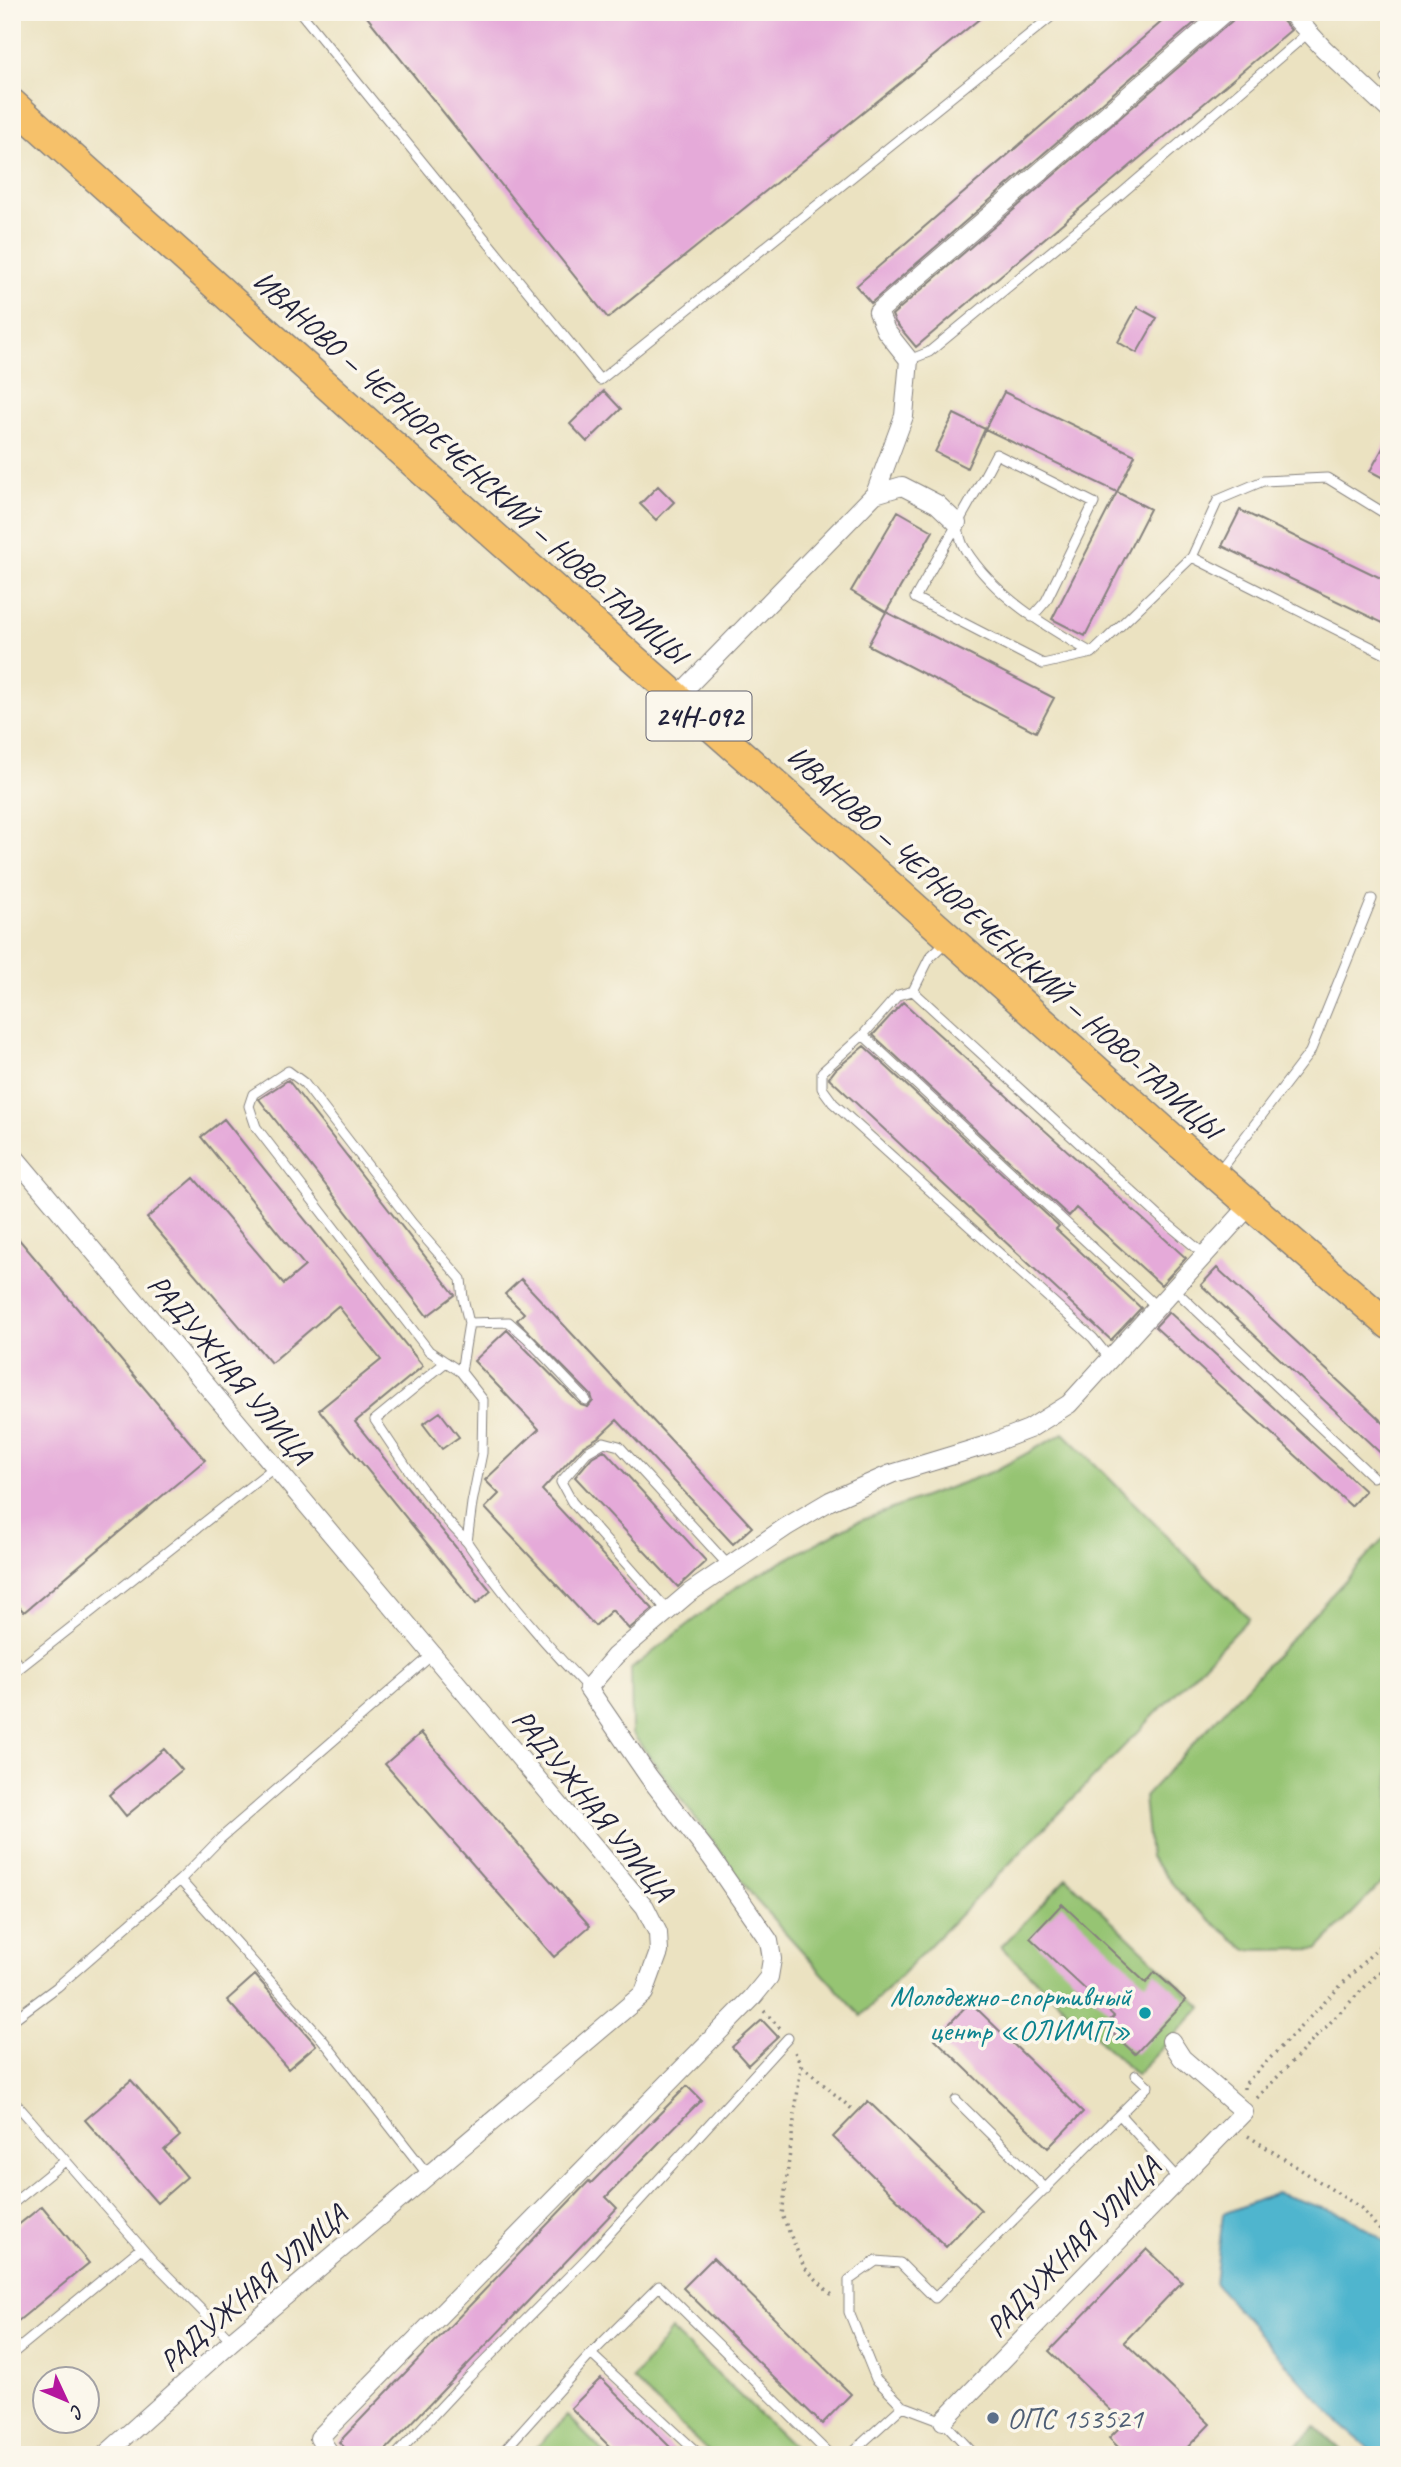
<svg xmlns="http://www.w3.org/2000/svg" width="1401" height="2467" font-family="Caveat,sans-serif">
<style>
.green{fill:#96c473;stroke:#5c7357;stroke-width:2}
.forest{fill:#78aa65;stroke:#4d6650;stroke-width:2}
.water{fill:#50b5ce;stroke:#396c84;stroke-width:2}
.building{fill:#e5aad9}
.lines{fill:none;stroke-linecap:round;stroke-linejoin:round}
.service-casing{stroke:#86827e;stroke-width:11}
.minor-casing{stroke:#86827e;stroke-width:20}
.primary-casing{stroke:#86827e;stroke-width:31}
.path{stroke:#86827e;stroke-width:3.5;stroke-dasharray:2 5;stroke-linecap:butt}
.service{stroke:#fff;stroke-width:9}
.minor{stroke:#fff;stroke-width:18}
.primary{stroke:#f6c16b;stroke-width:28}
.culture-dot{fill:#0f9aa8;stroke:#fbf7ec;stroke-width:2.5}
.service-dot{fill:#5c6f8a;stroke:#fbf7ec;stroke-width:2.5}
.labels{text-anchor:middle;dominant-baseline:central;stroke-width:7;stroke-linejoin:round;paint-order:stroke}
.shield{fill:#fbf7ec;stroke:#636270;stroke-width:2}
.shield-label{font-size:28px;font-weight:bold;fill:#22223b}
.street-label{font-size:30px;fill:#22223b;stroke:#fbf7ec}
.culture-label{font-size:30px;fill:#0d838f;stroke:#fbf7ec;text-anchor:end}
.service-label{font-size:30px;fill:#4e5e75;stroke:#fbf7ec;text-anchor:start}
</style>
<rect width="100%" height="100%" fill="#fbf7ec"/>
<filter id="ink" filterUnits="userSpaceOnUse"><feTurbulence type="fractalNoise" baseFrequency=".0143" numOctaves="2"/><feDisplacementMap in="SourceGraphic" scale="14" xChannelSelector="R" yChannelSelector="G"/><feConvolveMatrix kernelMatrix="1 2 1 2 8 2 1 2 1" color-interpolation-filters="sRGB"/></filter>
<filter id="wash" filterUnits="userSpaceOnUse"><feTurbulence type="fractalNoise" baseFrequency=".00686" numOctaves="4" result="noise"/><feDisplacementMap in="SourceGraphic" scale="28" xChannelSelector="R" yChannelSelector="G"/><feGaussianBlur stdDeviation="1.57" result="paint"/><feColorMatrix in="noise" values="0 0 0 0 0 0 0 0 0 0 0 0 0 0 0 0 0 1.4 0 .05"/><feComposite in="paint" operator="in"/></filter>
<g filter="url(#wash)">
<rect width="100%" height="100%" fill="#ebe2c1"/>
<path class="green" d="M1064 1433 1249 1618 861 2016 756 1900 632 1733 631 1669 739 1585 854 1523 994 1471Z
M1389 1533V1875L1318 1949 1247 1950 1187 1901 1150 1857 1144 1797Z
M1067 1878 1202 2007 1136 2075 1001 1947Z
M671 2330 802 2455H712L633 2380Z
M567 2416 606 2455H529Z"/>
<path class="forest" d="M1316 2427 1342 2451 1343 2455H1286Z"/>
<path class="water" d="M1276 2193 1345 2215 1389 2244V2452L1377 2455 1341 2425 1215 2284 1223 2214Z"/>
<g id="blocks">
<path class="building" d="M363 12H988L608 318Z
M1173 12H1207L871 303 856 286Z
M1236 12H1279L1281 19 1291 30 916 347 895 322 892 315 1232 21Z
M1137 307 1157 318 1137 353 1118 342Z
M604 391 621 409 587 442 570 424Z
M1004 392 1135 455 1117 492 985 429Z
M954 414 985 429 967 468 935 452Z
M1389 437V481L1370 471Z
M658 486 674 502 656 520 640 504Z
M1117 492 1150 509 1085 636 1052 619Z
M1240 510 1389 582V626L1222 546Z
M898 511 933 531 886 612 851 591Z
M886 612 1054 698 1036 732 868 645Z
M903 1002 1186 1258 1161 1285 1076 1208 1069 1216 873 1035Z
M864 1046 1059 1226 1056 1229 1141 1308 1111 1340 829 1078 836 1069Z
M288 1080 455 1295 427 1316 259 1099Z
M224 1119 423 1366 355 1422 491 1591 476 1604 319 1410 381 1360 338 1306 271 1363 147 1218 194 1178 284 1284 305 1266 201 1137Z
M12 1231 205 1460 24 1612 12 1599Z
M1217 1268 1389 1428V1461L1201 1285Z
M521 1279 752 1527 733 1544 617 1420 600 1436 582 1447 542 1490 653 1609 629 1629 612 1610 595 1626 485 1508 499 1494 485 1480 539 1429 474 1361 507 1330 581 1405 588 1407 593 1401 591 1395 517 1320 524 1313 505 1294Z
M1169 1312 1365 1491 1351 1506 1155 1327Z
M440 1412 459 1437 442 1449 423 1424Z
M604 1450 706 1561 678 1587 575 1477 592 1457Z
M421 1733 590 1926 554 1957 385 1764Z
M164 1749 182 1770 126 1816 109 1795Z
M1062 1904 1146 1983 1155 1972 1186 2000 1135 2054 1105 2026 1114 2016 1030 1938Z
M255 1975 316 2045 288 2069 227 2000Z
M970 2002 1083 2112 1048 2148 935 2039Z
M762 2020 778 2037 748 2065 732 2047Z
M131 2080 180 2136 164 2150 187 2177 157 2203 85 2120Z
M687 2086 701 2100 606 2197 617 2208 381 2455H352L339 2442 589 2181 591 2183Z
M868 2101 981 2210 946 2247 833 2137Z
M42 2206 89 2263 12 2326V2230Z
M1147 2249 1182 2282 1124 2342 1210 2424 1180 2455H1126L1109 2438 1124 2423 1049 2351Z
M713 2258 851 2394 822 2424 683 2288Z
M601 2378 678 2455H618L571 2408Z"/>
</g>
</g>
<g filter="url(#ink)">
<use href="#blocks" fill-opacity="0" stroke="#86827e" stroke-width="2"/>
<g class="lines">
<g class="service-casing">
<path id="service" d="M300 12 600 380 1057 12
M1389 76 1386 78 1389 82
M909 360 929 352 1122 193 1309 32
M957 523C959 531 960 542 965 549 995 597 1045 626 1092 653L1192 557 1218 500 1263 481 1327 478 1389 516
M1192 557 1389 656
M1032 617 1046 601 1094 503 996 454C971 503 942 549 915 598L1043 664 1092 653
M948 940 930 957 913 991 1162 1219 1205 1255
M913 991 898 995 863 1035 1157 1307
M863 1035 822 1072V1088L833 1103 1093 1338 1110 1359
M1219 1171 1310 1052 1372 899
M1174 1289 1373 1477
M446 1362 375 1420C404 1463 430 1505 467 1542
M461 1372 429 1351 256 1127 249 1106 253 1094 288 1071 304 1083 412 1223 461 1279 463 1298 469 1323
M586 1400 528 1339 509 1322 469 1323 461 1372 483 1400 482 1453 472 1503 467 1542C503 1595 543 1642 588 1688
M668 1611 572 1502 561 1482 587 1452 604 1442 619 1446 728 1565
M12 1657 20 1667
M12 1674 276 1466
M12 2024 14 2019 57 1987 180 1880
M12 2099 153 2261 232 2341
M956 2100 1046 2189
M1120 2115 1178 2179
M428 2175 322 2039 180 1880 221 1838 433 1654
M12 2204 65 2161
M12 2354 141 2248
M903 2406 876 2379 849 2312V2280L876 2261 900 2263 935 2298 1148 2086 1136 2075
M396 2455 468 2378 588 2257 788 2038
M500 2455 591 2354
M700 2455 591 2354 659 2286 830 2455
M849 2455 903 2406 943 2421 975 2455"/>
</g>
<g class="minor-casing">
<path id="minor" d="M1290 12 1324 49 1389 110
M875 494 904 416 909 360 886 331 878 312 1225 12
M678 696 875 494 902 486 937 504 957 523
M12 1154 645 1907 658 1933 659 1952 644 1993 232 2341 105 2455
M943 2421 1244 2112 1182 2058 1171 2041
M331 2455 319 2438 752 1998 769 1977 772 1959 769 1941 711 1857 649 1777 588 1688 615 1656 689 1593 786 1527 830 1501 891 1474 990 1444 1029 1429 1069 1404 1250 1205"/>
</g>
<g class="primary-casing">
<path id="primary" d="M12 103 497 538 897 891 1175 1140 1389 1325"/>
</g>
<path class="path" d="M764 2011 780 2028
M795 2052 801 2065 782 2215 804 2267 835 2298
M802 2066 853 2110
M1244 2089V2085L1389 1936
M1257 2098 1389 1962
M1248 2136 1361 2208 1389 2241"/>
<use href="#service" class="service"/>
<use href="#minor" class="minor"/>
<use href="#primary" class="primary"/>
</g>
</g>
<circle class="culture-dot" cx="1145" cy="2013" r="7"/>
<circle class="service-dot" cx="993" cy="2418" r="7"/>
<g class="labels">
<rect class="shield" x="646.5" y="691.5" width="105" height="49" rx="5"/>
<g class="shield-label">
<text x="699" y="716">24Н-092</text>
</g>
<g class="street-label">
<text transform="translate(470 467) rotate(42)">ИВАНОВО — ЧЕРНОРЕЧЕНСКИЙ — НОВО-ТАЛИЦЫ</text>
<text transform="translate(1004 942) rotate(42)">ИВАНОВО — ЧЕРНОРЕЧЕНСКИЙ — НОВО-ТАЛИЦЫ</text>
<text transform="translate(230 1369) rotate(50)">РАДУЖНАЯ УЛИЦА</text>
<text transform="translate(593 1805) rotate(51)">РАДУЖНАЯ УЛИЦА</text>
<text transform="translate(1073 2247) rotate(-46)">РАДУЖНАЯ УЛИЦА</text>
<text transform="translate(253 2288) rotate(-41)">РАДУЖНАЯ УЛИЦА</text>
</g>
<g class="culture-label">
<text x="1131" y="1996">Молодежно-спортивный<tspan x="1131" dy="34">центр «ОЛИМП»</tspan></text>
</g>
<g class="service-label">
<text x="1007" y="2418">ОПС 153521</text>
</g>
</g>
<rect width="1401" height="2467" fill="none" stroke="#fbf7ec" stroke-width="42"/>
<g transform="translate(66 2400) rotate(134)"><circle r="33" fill="#fbf7ec" stroke="#a4a2a5" stroke-width="2"/>
<path d="M0-5L12 26L0 18L-12 26Z" fill="#b5179e"/>
<text y="-10" font-size="19" font-weight="bold" text-anchor="middle" fill="#22223b">С</text>
</g>
</svg>
